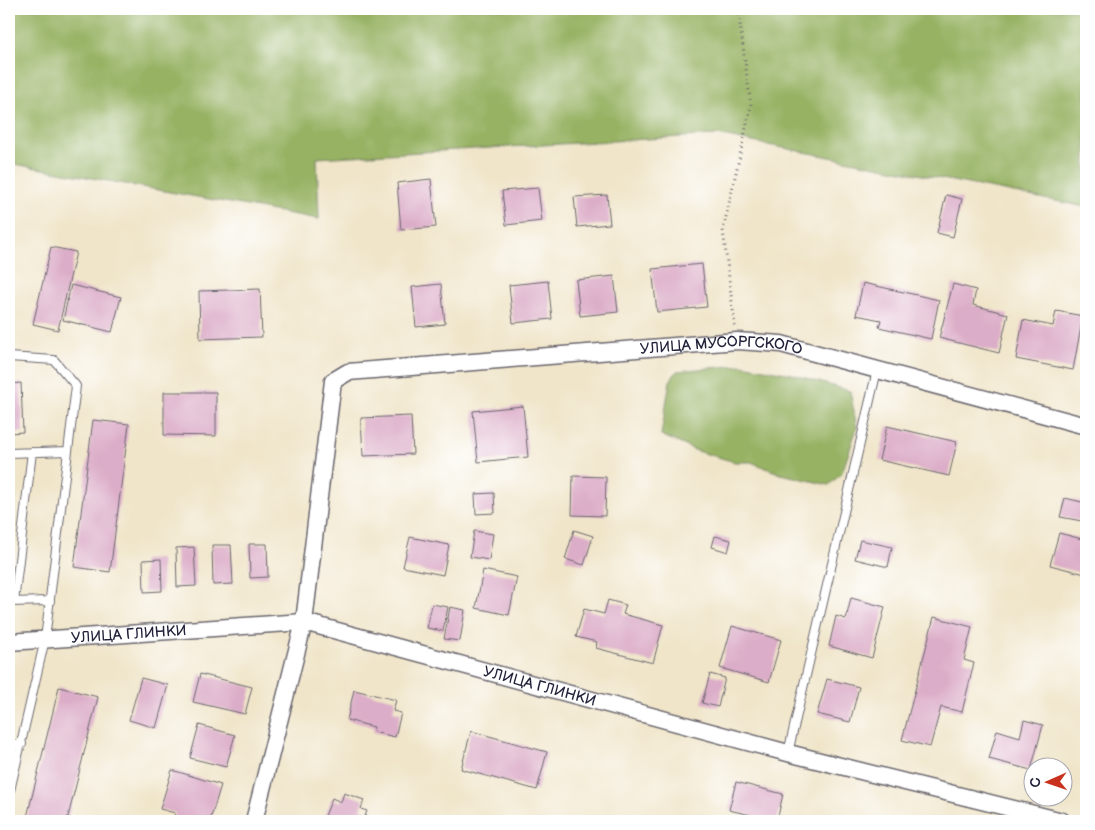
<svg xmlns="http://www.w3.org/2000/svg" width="1095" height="830" font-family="'Balsamiq Sans',sans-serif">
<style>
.forest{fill:#97b263;stroke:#5c6a4f}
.building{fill:#dcadc8}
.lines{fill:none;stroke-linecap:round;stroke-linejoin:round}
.lane-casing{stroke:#6a666d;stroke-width:10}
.street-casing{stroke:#6a666d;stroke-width:19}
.path{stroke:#6a666d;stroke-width:3;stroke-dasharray:1 4;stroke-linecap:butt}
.lane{stroke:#fff;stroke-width:8}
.street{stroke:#fff;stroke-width:16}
.labels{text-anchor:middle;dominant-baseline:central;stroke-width:4;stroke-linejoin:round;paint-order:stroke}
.street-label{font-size:15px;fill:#22223b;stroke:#fff}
</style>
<rect width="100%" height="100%" fill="#fff"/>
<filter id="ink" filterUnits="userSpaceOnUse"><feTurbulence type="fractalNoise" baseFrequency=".02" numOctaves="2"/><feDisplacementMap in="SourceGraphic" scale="10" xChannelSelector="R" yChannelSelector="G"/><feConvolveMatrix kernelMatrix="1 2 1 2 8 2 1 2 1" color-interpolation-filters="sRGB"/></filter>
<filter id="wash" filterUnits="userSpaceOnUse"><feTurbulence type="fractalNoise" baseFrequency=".0096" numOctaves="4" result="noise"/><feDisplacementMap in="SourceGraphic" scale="20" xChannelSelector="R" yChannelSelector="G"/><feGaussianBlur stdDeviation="1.12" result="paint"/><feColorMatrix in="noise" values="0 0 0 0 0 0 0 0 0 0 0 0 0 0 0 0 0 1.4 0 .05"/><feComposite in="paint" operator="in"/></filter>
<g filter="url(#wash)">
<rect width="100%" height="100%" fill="#f0e5c9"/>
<path class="forest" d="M9 9H1086V207L717 135 317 158 319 219 9 163Z
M742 365 792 374 850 391 857 428 842 473 829 485 781 474 751 462H735L697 451 661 435 670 381 677 371Z"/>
<g id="blocks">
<path class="building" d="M431 179 436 227 401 230 397 183Z
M538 188 542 221 506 225 502 191Z
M607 195 610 224 577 227 574 197Z
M946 195 962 199 953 237 937 233Z
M51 247 76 252 58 330 33 324Z
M702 264 707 307 657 312 652 269Z
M614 276 618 312 580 316 576 280Z
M548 281 552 319 513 323 509 285Z
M863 283 939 300 931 339 879 327 881 320 856 315Z
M441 284 445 324 416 327 412 287Z
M953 284 976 290 973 305 1008 314 999 353 939 338Z
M71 285 121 297 112 332 63 320Z
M260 289 262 337 200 339 199 291Z
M1056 311 1083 316 1073 370 1016 359 1023 320 1053 326Z
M21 383 23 432 9 433V384Z
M164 392H216V436L164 435Z
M523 406 528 457 478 462 473 411Z
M411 416 413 454 363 456 361 418Z
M93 420 129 424 110 572 74 567Z
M887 426 957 442 949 476 879 460Z
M573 476 606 477 605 516 572 515Z
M494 493 495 513 476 514 475 494Z
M1065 498 1086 503 1082 521 1060 517Z
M574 530 593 536 584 565 565 559Z
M474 531 493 534 489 560 470 557Z
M1059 533 1086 540 1085 574 1050 565Z
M715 536 731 540 728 552 712 547Z
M410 537 449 545 443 575 403 567Z
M860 540 892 547 888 567 855 559Z
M249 544H267L268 577 250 578Z
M212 545H231L233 584 213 585Z
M194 547 196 586 177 587 176 548Z
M161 559 162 591 144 592 143 560Z
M483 570 517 577 509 615 476 608Z
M851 598 885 607 872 658 829 646 836 616 846 619Z
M608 600 626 605 623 614 663 625 653 663 596 648 597 642 576 637 584 609 604 614Z
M432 604 448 607 443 631 427 628Z
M450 607 465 610 460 641 444 639Z
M934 617 972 627 964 660 974 663 962 712 941 707 930 747 902 740Z
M732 626 781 640 769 682 720 668Z
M200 674 252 687 245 714 193 702Z
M710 674 725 678 718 707 702 703Z
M141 678 168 685 156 728 129 720Z
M827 679 859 687 850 722 817 714Z
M59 687 98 697 67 821H26Z
M354 690 396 700 393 711 401 713 395 737 373 732 374 727 347 720Z
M1024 720 1043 725 1031 770 989 759 997 730 1020 737Z
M199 725 235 735 226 767 190 758Z
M471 731 547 752 537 790 461 769Z
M172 770 221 785 210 821H173L175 813 160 809Z
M736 782 783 794 777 821 729 810Z
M344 793 364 800 361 809 367 811 363 821H323L332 798 341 802Z"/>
</g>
</g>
<g filter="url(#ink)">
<use href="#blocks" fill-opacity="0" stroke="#6a666d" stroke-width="1"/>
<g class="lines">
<g class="lane-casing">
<path id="lane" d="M9 357 54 360 76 386 45 639 9 795
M9 453 68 451
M9 602 50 601
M14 602 32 452
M9 745 22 744
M788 753 877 370"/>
</g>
<g class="street-casing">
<g id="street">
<path id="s1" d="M9 642 304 622 788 753 1062 821"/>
<path id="s2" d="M254 821 304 622 333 381 348 372 737 341 781 344 1086 426"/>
</g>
</g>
<path class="path" d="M735 326 723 230 751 106 738 9"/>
<use href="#lane" class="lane"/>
<use href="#street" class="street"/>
</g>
</g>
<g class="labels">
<g class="street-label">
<text stroke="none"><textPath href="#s2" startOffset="840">УЛИЦА МУСОРГСКОГО</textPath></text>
<text stroke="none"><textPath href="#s1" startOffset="120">УЛИЦА ГЛИНКИ</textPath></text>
<text stroke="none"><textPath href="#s1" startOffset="540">УЛИЦА ГЛИНКИ</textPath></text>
</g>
</g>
<rect width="1095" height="830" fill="none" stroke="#fff" stroke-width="30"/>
<g transform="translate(1048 782) rotate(268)"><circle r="24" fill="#ffffff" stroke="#a7a7b1"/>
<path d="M0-4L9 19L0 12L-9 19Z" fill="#c8321e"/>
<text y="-8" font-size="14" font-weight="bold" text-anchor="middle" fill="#22223b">С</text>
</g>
</svg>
